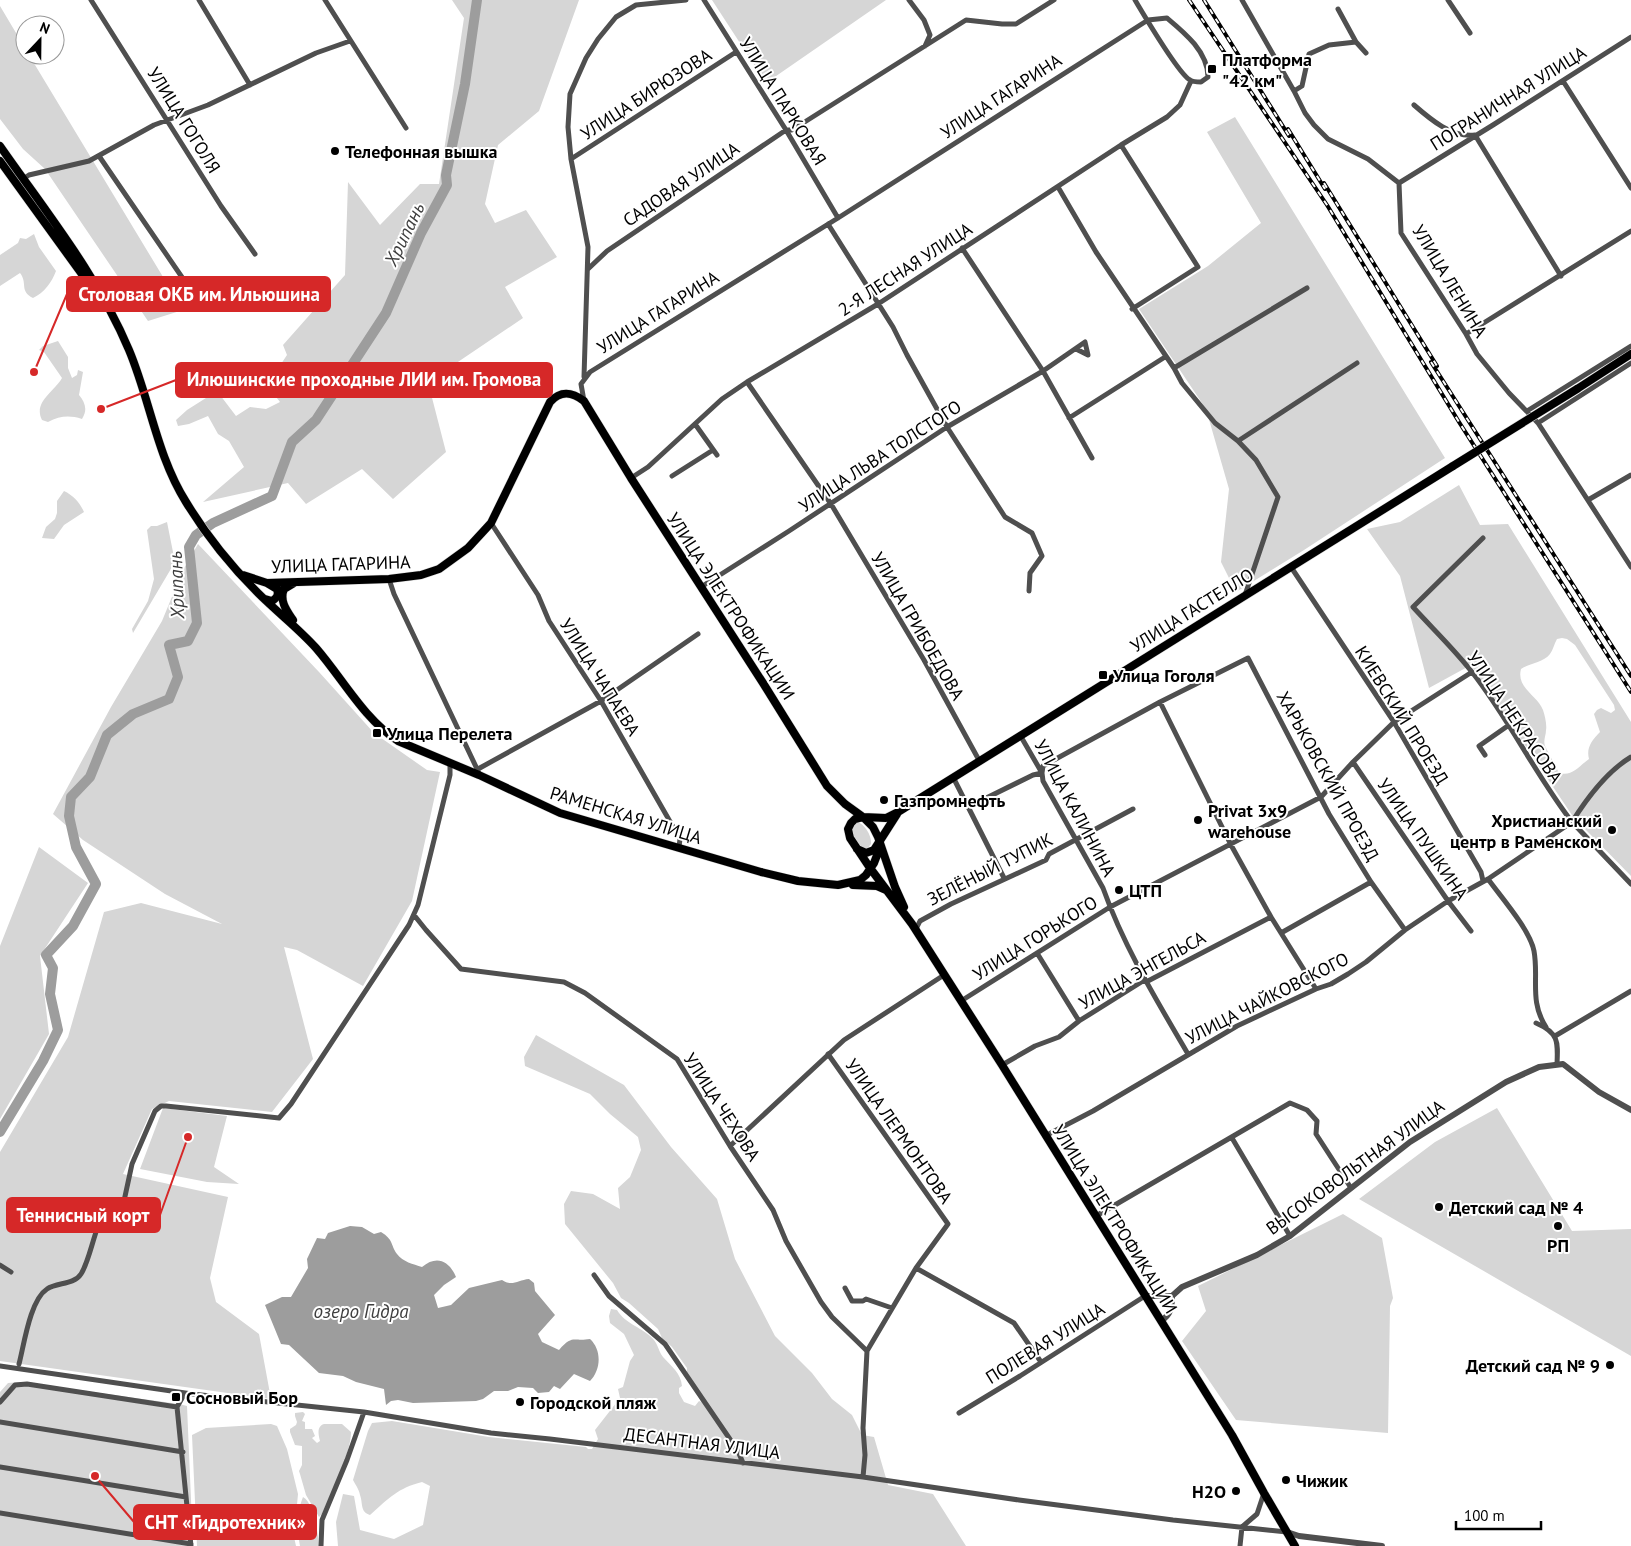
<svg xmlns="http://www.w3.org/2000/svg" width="1631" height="1546" font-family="'PT Sans',sans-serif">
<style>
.green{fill:#d6d6d6;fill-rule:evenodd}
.water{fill:#9d9d9d}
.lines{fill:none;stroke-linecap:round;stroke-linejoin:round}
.river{stroke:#9d9d9d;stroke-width:10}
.primary-casing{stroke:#dbdbdb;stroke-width:9}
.minor{stroke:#4f4f4f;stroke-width:5}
.tertiary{stroke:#4f4f4f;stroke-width:6}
.primary{stroke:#000;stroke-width:8}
.rail-casing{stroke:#000;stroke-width:4}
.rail{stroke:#fff;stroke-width:2;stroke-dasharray:5.5;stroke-linecap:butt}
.primary-bridge-casing{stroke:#dbdbdb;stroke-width:9;stroke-linecap:butt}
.primary-bridge{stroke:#000;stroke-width:8}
.poi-dot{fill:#000;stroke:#fff;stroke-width:2}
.labels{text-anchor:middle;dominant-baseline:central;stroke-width:4;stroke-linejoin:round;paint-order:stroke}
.poi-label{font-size:18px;font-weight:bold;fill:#000;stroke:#fff;text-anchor:start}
.street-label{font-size:18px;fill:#000;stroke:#fff}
.water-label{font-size:19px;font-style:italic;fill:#3e3e3e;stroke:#fff}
.leader{fill:none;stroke:#d62828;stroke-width:2}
.callout-dot{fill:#d62828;stroke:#fff;stroke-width:2}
.callout{fill:#d62828;stroke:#d62828;stroke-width:2}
.callout-label{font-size:19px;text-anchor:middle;font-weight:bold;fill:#fff}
</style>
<rect width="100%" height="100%" fill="#fff"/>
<path class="green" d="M452 0H579L539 111 498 145 485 204 495 223 526 210 557 257 505 287 523 318 449 368 430 390 446 452 393 499 362 469 306 504 288 483 203 502 244 467 229 441 218 434 208 416 189 424 178 426 176 420 187 410 217 391 236 416 250 407 266 409 280 402 267 385 287 355 283 345 345 275 348 182 380 225 420 184H439L464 18Z
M712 0H886L766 83Z
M0 6 25 48V55H29L183 310 148 321 45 169 23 149 0 119Z
M1235 117 1445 458 1304 550 1236 592 1221 562 1229 489 1206 409 1139 309 1208 266 1261 223 1207 132Z
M34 234 39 247 56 271C52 282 44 293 33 298 19 291 28 283 20 273L0 286V255L18 243 20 238 26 239Z
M58 341 68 357V368L72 378 77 375 78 370 83 372 79 395C85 402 88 410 82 419 69 415 60 416 48 422L42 420C33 402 54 392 62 378L44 352 39 350 43 346Z
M1459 485 1480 525 1508 524 1631 722V876L1586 830 1576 821 1471 665 1429 688 1400 576 1367 529 1400 522ZM1562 638 1567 639 1575 645 1614 705 1615 710 1611 713 1601 708 1597 710 1594 714 1600 732C1592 740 1586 748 1589 759 1579 766 1572 777 1559 773L1545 746C1543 740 1546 736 1546 730 1547 725 1545 716 1543 710 1537 695 1516 688 1521 669 1529 663 1543 663 1550 654 1553 650 1554 644 1557 639Z
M64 491C73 495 80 503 84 512L64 525 54 539 42 538 46 527 55 519 57 513V501Z
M167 522 175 562 133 633 132 629 148 601 154 579 147 530 151 526H157Z
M198 544 319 672 374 733 427 770 440 772 412 901 363 986 297 950 284 947 313 1059 272 1112 169 1101 152 1109 123 1174 228 1197 210 1278 216 1302 259 1334 271 1399 0 1361V1152L68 1037 104 912 141 903 222 924 165 894 83 840 53 814 111 707 162 621 183 570Z
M857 822C865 824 872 836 871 844L867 849 859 847 850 833V829Z
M39 847 88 883 40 956 49 1034 0 1119V946Z
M536 1035 624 1085 671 1147 717 1199 735 1259 775 1336 812 1373 832 1399 852 1415 862 1435 874 1437 888 1485 933 1494 966 1546H338L336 1522 343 1494 354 1496 360 1530 394 1539 423 1525 430 1486 422 1482C398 1488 389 1498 370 1515 360 1512 363 1503 360 1495 359 1489 355 1484 353 1480L368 1431 372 1423 392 1421 489 1437 586 1447 588 1449H592L598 1439 595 1430 620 1398 618 1389 623 1387 630 1361 634 1355 624 1334 610 1323 609 1316 611 1309 617 1310C625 1324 644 1328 654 1340 658 1345 659 1352 663 1357 671 1366 681 1373 682 1386L679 1388V1393L684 1402 695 1406 699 1401 701 1402 698 1393 687 1377V1368L672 1347 662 1338 658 1329 629 1303 621 1298 613 1283 565 1224 564 1204 571 1191 593 1194 620 1209 618 1188 630 1177 641 1150 638 1137 610 1114 590 1094 525 1066 524 1057Z
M163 1108 227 1116 214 1167 239 1184 207 1182 140 1169Z
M1497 1108 1572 1231 1631 1229V1356L1359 1199 1435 1142Z
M1343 1214 1382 1238 1393 1298 1390 1306 1388 1433 1236 1420 1182 1341 1206 1311 1198 1286Z
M20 1382 179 1404 187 1406 193 1546H0V1392L8 1383Z
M303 1412 305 1414 302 1421 305 1422V1429H312L315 1436 312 1438 317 1443 320 1441C318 1434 317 1426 324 1424H342L351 1432C351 1454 331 1492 322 1514L319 1517 306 1495 300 1474 299 1471 302 1465V1446L295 1445 290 1432V1429L296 1425 297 1422 295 1416V1413Z
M271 1424 277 1426 287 1449 298 1494 294 1537 296 1546H197L192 1435 206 1428Z
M303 1497C314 1503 318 1534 319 1546H300C297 1531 297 1511 303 1497Z"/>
<path class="water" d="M350 1226 362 1227 374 1234 381 1232C394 1240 390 1244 397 1254 403 1262 413 1264 422 1267 436 1255 449 1260 456 1277L444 1285 434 1295 438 1308 451 1305 469 1288 502 1280C512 1287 518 1280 529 1279L534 1283 535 1291 555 1315 538 1334 542 1342 559 1350C573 1334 573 1342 590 1339 602 1350 601 1370 590 1381L574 1374 560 1389 554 1386 549 1392 538 1393 533 1388 518 1387 508 1391H494L483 1399 476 1401 413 1403 398 1400 391 1401 386 1405 384 1389 356 1382 343 1376 319 1373 289 1345 281 1344 265 1305 282 1297H291L308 1268 307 1259 317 1238 325 1239 328 1233Z"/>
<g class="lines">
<path class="river" d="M0 1132 43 1061 58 1030 50 994 53 968 46 955 73 926 96 884 76 847 69 816 71 797 90 777 107 735 133 714 169 699 178 677 169 645 188 641 197 623 189 547 196 535 213 523 272 496 292 442 316 420 386 313 421 233 447 185 446 175 465 84 477 0"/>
<g class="primary-casing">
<path id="primary" d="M0 146C46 212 98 276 129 350 150 400 157 456 186 502 206 535 231 566 258 593 277 612 298 628 316 648 343 679 363 718 398 741L479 775 560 813 761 872 798 881 838 885 860 880 866 875 874 863 879 850 880 842
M0 161 97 295
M1577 389 1631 354
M243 575 267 583 329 581 389 579 421 575 439 569 468 548 491 523 550 402C561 390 572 392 584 401L631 478 763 683 827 786 845 804 863 817 873 827 878 837 895 887 904 907
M265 599 272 601C277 598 279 595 277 589L267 583
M293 620C287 611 279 601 284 589L294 583
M857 849 866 853 874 850 897 814
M853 885 877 886 886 890
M1295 1546 1264 1493 1232 1435 1002 1065 912 924 870 868 850 838 848 829 851 823 855 819 863 817 886 818 898 812 1453 466"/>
</g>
<path class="minor" d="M91 0 221 206 255 254
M199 0 250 85
M325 0 406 128
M704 0 786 130 838 218
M909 0 924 20 930 35 925 46
M1242 0 1294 91 1305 113 1314 125 1328 139 1368 159 1399 183
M1448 0 1470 33
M1338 9 1356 42 1366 53
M1563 81 1631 188
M1294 91 1302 86 1309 54 1329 45 1356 42
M1414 105C1430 119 1452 138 1475 135L1561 276
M1121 145 1198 267 1132 309
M99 156 201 305
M571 159 736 52
M23 179 29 175 89 161 154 125 208 105 316 53 350 41
M1399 183 1401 233 1466 334 1477 354 1509 393 1538 423 1631 567
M1399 183 1493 125 1631 37
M1058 187 1096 252 1174 368 1182 383 1215 423 1238 441 1256 460 1278 497 1245 595
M828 224 893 327 907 355 947 427 1005 517 1032 533 1042 556 1030 573 1029 591
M962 248 1043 371 1092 458
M588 269 607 251 786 130H792L966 20 1002 24H1016L1054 0
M1466 334 1631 231
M1174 368 1307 288
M584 377 588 247 571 159 568 127 570 94 586 58 598 39 616 17 636 5 686 0
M747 382 831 504 924 660 980 762
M584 401 581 384 590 372 838 218 1148 20 1167 18C1185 33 1208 52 1208 77L1201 82C1197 82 1193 82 1190 80 1178 73 1144 15 1135 0
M1527 411 1631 346
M1069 418 1165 357
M1538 423 1631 363
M695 424 717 455
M1238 441 1357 363
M672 476 713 450
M631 478 648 467 722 399 747 382 878 304 1121 145 1167 117 1180 105 1191 81
M1588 500 1631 475
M491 523 538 595 549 621 601 701 680 839 679 847
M1483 538 1413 607C1433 629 1454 649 1472 672 1509 719 1535 774 1572 822 1587 798 1606 772 1631 757
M1291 567 1394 722 1481 872 1483 881
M389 579 394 594 478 771
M701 587 789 531 947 427 1043 371 1085 342 1088 355 1076 349
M1160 702 1231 845 1271 917 1316 989
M1020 735 1042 773 1043 781 1103 888C1124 947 1157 1001 1188 1054
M1485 755 1479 746 1509 725
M1353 762 1448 901 1471 931
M478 769 601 701 698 634
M954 779 1004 878
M968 807 1033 775 1042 773 1043 766 1160 702 1248 658 1329 814 1371 882 1405 930
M1488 879C1501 897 1530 930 1534 951 1539 978 1529 1001 1546 1027
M414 915 426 930 461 969 564 982 585 993 677 1059 730 1146 773 1210 786 1241 821 1302 832 1317 867 1351 863 1428 865 1455 863 1477
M916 929 920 921 951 904 1046 860 1049 854 1133 809
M1281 933 1371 882
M1037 953 1079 1021
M961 1001 1110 907 1321 797 1353 762 1394 722 1472 672
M1536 1023C1559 1033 1558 1042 1557 1064
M1555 1036 1631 991
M828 1054 948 1224 916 1268 867 1351
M1002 1065 1035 1046 1059 1037 1079 1021 1143 981 1146 982 1271 917
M1045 1136 1093 1111 1237 1026 1316 989 1331 984 1348 974 1366 962 1405 930 1448 901 1488 879 1572 822 1631 884
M1232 1138 1290 1236
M730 1146 844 1040 944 975
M1096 1216 1290 1103 1307 1110 1317 1121 1316 1134 1351 1188
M0 1265 11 1272
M916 1268 1014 1323 1041 1362
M594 1275 609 1296 665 1344 738 1451 743 1463
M845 1288 852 1301H863L866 1299 892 1308
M19 1364C24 1345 30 1300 47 1289 57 1282 74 1285 81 1274 91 1259 95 1222 107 1210 110 1206 119 1204 124 1201L132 1164 155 1111 161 1106H166L279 1118 291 1104 409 925 418 905 450 775V764
M0 1366 192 1394 364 1412 491 1433 550 1439 863 1477 1019 1500 1173 1520 1287 1532
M185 1393 177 1407 191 1546
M0 1402 15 1385 27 1384 177 1407
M959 1413 1020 1376 1145 1296
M0 1422 183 1452
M0 1467 186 1497
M0 1513 191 1544
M321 1546 322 1520 347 1460 364 1412
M1240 1546 1242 1527 1257 1514 1264 1493"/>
<path class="tertiary" d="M1145 1296H1172L1182 1287 1257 1255 1290 1236 1410 1142 1506 1082 1539 1067 1563 1064 1599 1092 1631 1110
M1161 1321C1171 1314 1172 1308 1172 1296
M1287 1532 1299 1536 1382 1546"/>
<use href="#primary" class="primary"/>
<g class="rail-casing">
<path id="rail" d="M1189 0 1327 205 1459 422 1631 692
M1204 0 1289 136
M1288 129 1325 189
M1324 183 1437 366
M1431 362 1631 676"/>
</g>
<use href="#rail" class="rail"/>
<g class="primary-bridge-casing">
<path id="primary-bridge" d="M1453 466 1577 389"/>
</g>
<use href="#primary-bridge" class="primary-bridge"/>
</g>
<g class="poi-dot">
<rect x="1207" y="64" width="10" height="10" rx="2.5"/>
<circle cx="335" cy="151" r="5"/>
<rect x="1098" y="670" width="10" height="10" rx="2.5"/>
<rect x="372" y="728" width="10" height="10" rx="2.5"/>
<circle cx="884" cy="800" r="5"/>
<circle cx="1198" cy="820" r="5"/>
<circle cx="1612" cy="830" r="5"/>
<circle cx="1119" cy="890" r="5"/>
<circle cx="1439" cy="1207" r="5"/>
<circle cx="1558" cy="1226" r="5"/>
<circle cx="1610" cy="1365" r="5"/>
<rect x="171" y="1392" width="10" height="10" rx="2.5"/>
<circle cx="520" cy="1402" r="5"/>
<circle cx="1286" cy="1480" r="5"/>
<circle cx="1236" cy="1491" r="5"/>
</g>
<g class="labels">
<g class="poi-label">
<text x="1222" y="59">Платформа<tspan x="1222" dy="21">"42 км"</tspan></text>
<text x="345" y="151">Телефонная вышка</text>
<text x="1113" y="675">Улица Гоголя</text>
<text x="387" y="733">Улица Перелета</text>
<text x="894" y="800">Газпромнефть</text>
<text x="1208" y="810">Privat 3x9<tspan x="1208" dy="21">warehouse</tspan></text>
<text x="1602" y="820" text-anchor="end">Христианский<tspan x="1602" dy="21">центр в Раменском</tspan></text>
<text x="1129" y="890">ЦТП</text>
<text x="1449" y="1207">Детский сад № 4</text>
<text x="1558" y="1245" text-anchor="middle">РП</text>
<text x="1600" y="1365" text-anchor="end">Детский сад № 9</text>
<text x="186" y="1397">Сосновый Бор</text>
<text x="530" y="1402">Городской пляж</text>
<text x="1296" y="1480">Чижик</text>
<text x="1226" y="1491" text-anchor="end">H2O</text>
</g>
<g class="street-label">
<text transform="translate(646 94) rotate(-33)">УЛИЦА БИРЮЗОВА</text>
<text transform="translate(1001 96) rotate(-33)">УЛИЦА ГАГАРИНА</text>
<text transform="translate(1508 98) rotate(-32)">ПОГРАНИЧНАЯ УЛИЦА</text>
<text transform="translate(783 101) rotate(58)">УЛИЦА ПАРКОВАЯ</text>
<text transform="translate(184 120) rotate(58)">УЛИЦА ГОГОЛЯ</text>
<text transform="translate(681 184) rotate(-34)">САДОВАЯ УЛИЦА</text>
<text transform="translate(905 269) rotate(-33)">2-Я ЛЕСНАЯ УЛИЦА</text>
<text transform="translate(1450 281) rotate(59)">УЛИЦА ЛЕНИНА</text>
<text transform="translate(658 312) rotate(-32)">УЛИЦА ГАГАРИНА</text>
<text transform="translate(880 456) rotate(-33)">УЛИЦА ЛЬВА ТОЛСТОГО</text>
<text transform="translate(341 564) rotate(-2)">УЛИЦА ГАГАРИНА</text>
<text transform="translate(731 606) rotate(57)">УЛИЦА ЭЛЕКТРОФИКАЦИИ</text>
<text transform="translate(1192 610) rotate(-32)">УЛИЦА ГАСТЕЛЛО</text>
<text transform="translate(918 626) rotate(60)">УЛИЦА ГРИБОЕДОВА</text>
<text transform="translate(600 677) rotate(58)">УЛИЦА ЧАПАЕВА</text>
<text transform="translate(1402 715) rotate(58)">КИЕВСКИЙ ПРОЕЗД</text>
<text transform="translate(1515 717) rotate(56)">УЛИЦА НЕКРАСОВА</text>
<text transform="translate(1328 776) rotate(61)">ХАРЬКОВСКИЙ ПРОЕЗД</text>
<text transform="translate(1075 808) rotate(62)">УЛИЦА КАЛИНИНА</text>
<text transform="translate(626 815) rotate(17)">РАМЕНСКАЯ УЛИЦА</text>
<text transform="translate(1423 839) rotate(55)">УЛИЦА ПУШКИНА</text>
<text transform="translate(990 869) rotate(-27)">ЗЕЛЁНЫЙ ТУПИК</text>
<text transform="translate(1035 938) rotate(-32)">УЛИЦА ГОРЬКОГО</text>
<text transform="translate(1142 970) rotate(-29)">УЛИЦА ЭНГЕЛЬСА</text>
<text transform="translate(1267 998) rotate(-27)">УЛИЦА ЧАЙКОВСКОГО</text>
<text transform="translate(722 1107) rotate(57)">УЛИЦА ЧЕХОВА</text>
<text transform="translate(899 1131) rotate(55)">УЛИЦА ЛЕРМОНТОВА</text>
<text transform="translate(1355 1167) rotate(-36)">ВЫСОКОВОЛЬТНАЯ УЛИЦА</text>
<text transform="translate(1115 1219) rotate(58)">УЛИЦА ЭЛЕКТРОФИКАЦИИ</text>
<text transform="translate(1045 1343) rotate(-32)">ПОЛЕВАЯ УЛИЦА</text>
<text transform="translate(702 1443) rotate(7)">ДЕСАНТНАЯ УЛИЦА</text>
</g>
<g class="water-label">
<text transform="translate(404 234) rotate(-64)">Хрипань</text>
<text transform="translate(176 585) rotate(-92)">Хрипань</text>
<text x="361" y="1311">озеро Гидра</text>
</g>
</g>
<path class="leader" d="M34 372L67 294M101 409L176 380M188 1137L160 1215M95 1476L134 1522"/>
<g class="callout-dot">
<circle cx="34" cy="372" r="5"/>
<circle cx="101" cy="409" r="5"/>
<circle cx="188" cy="1137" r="5"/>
<circle cx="95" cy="1476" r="5"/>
</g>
<g class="callout">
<rect x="67" y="277" width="263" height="34" rx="5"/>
<rect x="176" y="363" width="376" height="34" rx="5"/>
<rect x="7" y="1198" width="153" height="34" rx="5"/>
<rect x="134" y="1505" width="182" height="34" rx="5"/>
</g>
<g class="callout-label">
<text x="199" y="301">Столовая ОКБ им. Ильюшина</text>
<text x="364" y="386">Илюшинские проходные ЛИИ им. Громова</text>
<text x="83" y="1222">Теннисный корт</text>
<text x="225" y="1529">СНТ «Гидротехник»</text>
</g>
<g transform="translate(40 40) rotate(22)"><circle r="24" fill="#ffffff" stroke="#999999"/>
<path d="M0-4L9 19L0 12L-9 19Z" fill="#000000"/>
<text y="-8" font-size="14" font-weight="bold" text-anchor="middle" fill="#000000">N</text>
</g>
<path d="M1456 1521v8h85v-8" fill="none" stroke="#000000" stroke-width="2.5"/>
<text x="1464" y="1521" font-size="15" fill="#000000" stroke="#ffffff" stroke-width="4" paint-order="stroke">100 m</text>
</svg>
